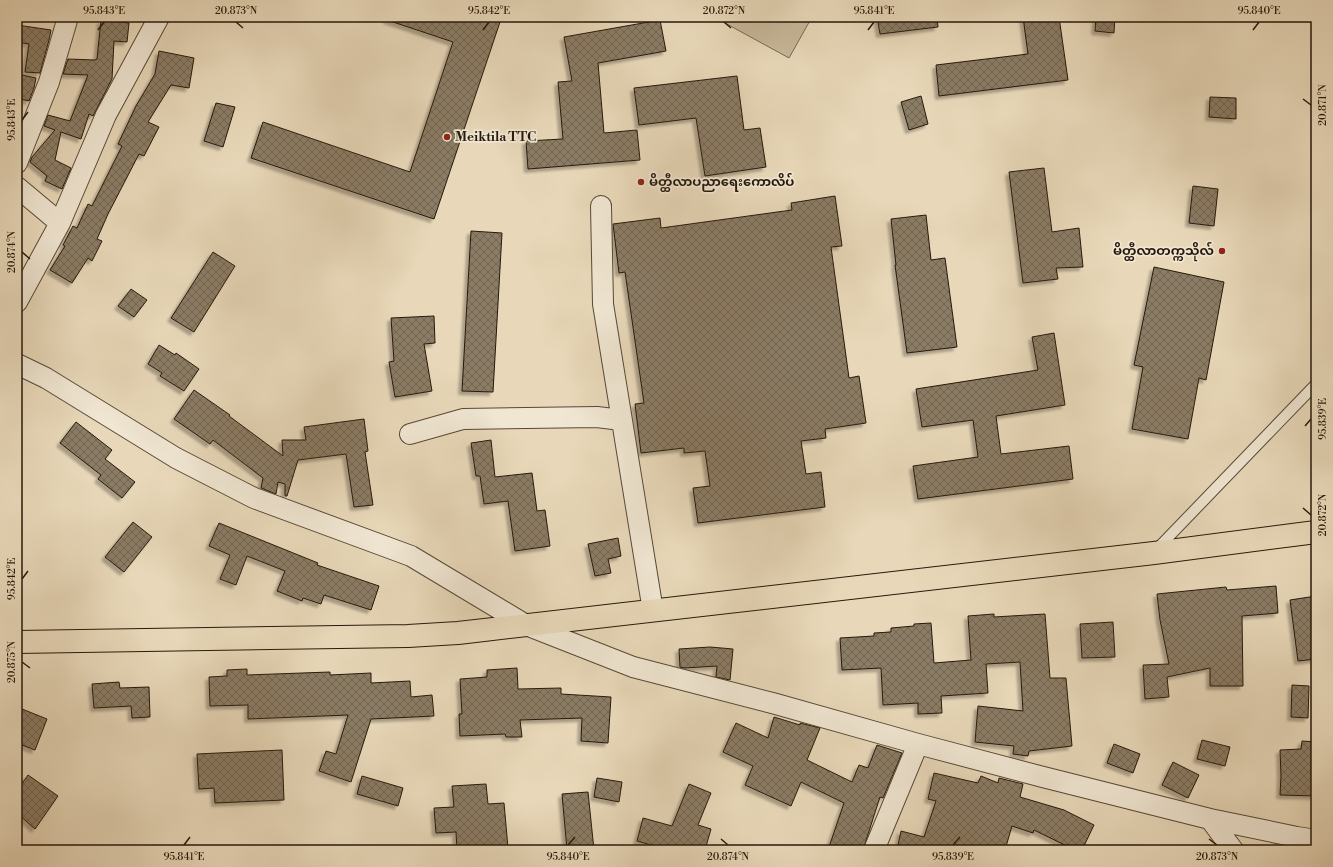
<svg xmlns="http://www.w3.org/2000/svg" width="1333" height="867" font-family="'Libre Bodoni','Noto Sans Myanmar',serif">
<style>
.green{fill:#c7b89b;stroke:#766852}
.building{fill:url(#building-cross-hatch);stroke:#26190a;filter:url(#shadow)}
.lines{fill:none;stroke-linecap:round;stroke-linejoin:round}
.lane-casing{stroke:#564936;stroke-width:12}
.street-casing{stroke:#564936;stroke-width:22}
.highway-casing{stroke:#26190a;stroke-width:24}
.lane{stroke:#f0e6d2;stroke-width:10}
.street{stroke:#f0e6d2;stroke-width:20}
.highway{stroke:#e8d8b9;stroke-width:22}
.ticks{fill:none;stroke:#26190a;stroke-width:1.5}
.poi-dot{fill:#8f2418;stroke:#f0e6d2;stroke-width:1.5}
.labels{text-anchor:middle;dominant-baseline:central;stroke-width:3.5;stroke-linejoin:round;paint-order:stroke}
.poi-label{font-size:13px;font-weight:bold;fill:#26190a;stroke:#f0e6d2;text-anchor:start}
.neatline{fill:none;stroke:#26190a;stroke-width:1.5}
.ticks-label{font-size:10px;text-anchor:middle;fill:#26190a}
</style>
<defs>
<pattern id="building-cross-hatch" width="8" height="8" patternUnits="userSpaceOnUse"><rect width="8" height="8" fill="#8b7c65"/><path d="M0 0l8 8M0 8l8-8" fill="none" stroke="#716551"/></pattern>
<filter id="shadow"><feDropShadow dx="-3.5" dy="3.5" stdDeviation="1" flood-color="#0004"/></filter>
</defs>
<rect width="100%" height="100%" fill="#e8d8b9"/>
<filter id="stains"><feTurbulence type="fractalNoise" baseFrequency=".005" numOctaves="4"/><feColorMatrix values="0 0 0 0 .2 0 0 0 0 .09 0 0 0 0 .02 0 0 0 .5 -.17"/></filter>
<radialGradient id="worn" r=".72"><stop offset=".6" stop-color="#630" stop-opacity="0"/><stop offset="1" stop-color="#630" stop-opacity=".3"/></radialGradient>
<path class="green" d="M714 17H812L789 58Z"/>
<path class="building" d="M388 17H486L500 22 434 219 251 158 263 122 410 172 453 42 387 20Z
M877 17H937L938 27 880 34Z
M1023 17H1059L1068 80 939 96 936 65 1028 54Z
M1096 17H1115L1114 33 1095 31Z
M101 20 129 23 127 42 114 41 112 79 93 116 89 114 81 139 61 132 55 160 71 168 62 189 45 181 47 176 30 162 32 157 55 130 44 126 48 115 70 121 88 75 63 74 68 59 95 60 97 59Z
M660 20 666 51 598 63 604 133 637 130 640 160 528 169 526 141 563 139 558 82 572 81 564 37Z
M17 25 51 30 49 40 40 73 25 72 29 44 17 42Z
M159 51 194 58 189 88 171 85 148 122 159 127 144 156 139 154 108 214 97 239 102 241 92 261 88 258 72 283 50 270 65 246 63 245 73 226 77 228 88 204 92 206 122 146 118 144 136 106 155 74Z
M17 74 36 78 34 88 29 101 17 98Z
M737 76 744 130 760 128 766 167 705 176 696 118 639 125 634 88Z
M921 96 928 124 909 130 901 102Z
M1210 97 1236 98V119L1209 117Z
M216 103 235 107 223 147 204 141Z
M1044 168 1052 232 1079 228 1083 267 1056 268 1058 279 1023 283 1009 172Z
M1193 186 1218 189 1214 226 1189 223Z
M835 196 842 246 831 247 849 378 859 376 866 423 825 429 826 438 801 441 806 474 821 472 825 507 698 523 693 488 710 486 705 451 684 453V448L641 453 635 404 644 403 625 272 619 273 613 224 660 218 661 228 792 210 791 203Z
M926 215 931 260 945 258 957 347 907 353 895 265H896L891 219Z
M471 231 502 233 493 392 462 391Z
M213 252 235 266 194 332 171 318Z
M1154 267 1224 282 1206 380 1199 378 1188 439 1132 429 1143 367 1134 365Z
M131 289 147 300 134 317 118 306Z
M434 316 435 343 424 344 432 391 395 397 389 362 394 361 391 318Z
M1054 333 1065 405 996 416 1001 454 1069 446 1073 479 918 499 913 466 978 457 973 420 922 427 916 389 1038 370 1032 337Z
M159 345 175 355 176 353 199 369 184 391 160 376 162 373 148 364Z
M194 390 230 415 229 416 283 456 282 440H306L304 427 364 419 368 451 365 452 373 505 354 507 346 454 298 460 287 496H285V484L278 482 276 494 261 488 263 478 213 440 210 444 174 419Z
M76 422 112 450 105 459 135 482 122 498 98 479 101 475 60 443Z
M491 440 495 477 532 473 537 511 545 510 550 546 515 551 508 501 484 504 480 476H476L471 443Z
M133 522 152 537 124 572 105 557Z
M219 523 318 563 317 565 379 586 371 610 324 595 321 604 303 598 302 601 277 591 285 571 247 556 236 585 220 579 230 555 209 546Z
M618 538 621 556 608 559 611 573 595 576 588 544Z
M1276 586 1278 613 1242 616 1243 686H1210V668L1167 677 1169 697 1145 699 1143 665 1169 664 1160 620 1157 594 1226 587 1227 590Z
M1316 596V629H1312L1316 659 1298 661 1290 600Z
M994 614V617L1045 614 1050 678H1066L1072 746 1029 751 1028 756 1013 754 1014 746 975 742 978 706 1023 711 1020 662 986 664 988 693 941 696 942 713 918 714V703L883 705 881 668 842 670 840 638 874 636V633L891 632V628L914 626V624L931 623 934 663 971 660 968 616Z
M1113 622 1115 657 1082 658 1080 624Z
M710 647 733 649 730 680 716 677 717 666 684 668 680 667 679 649Z
M517 668 518 689 561 688V694L611 697 608 743 581 741 582 718 520 720 522 737H506L505 734 460 736 459 714H462L460 679 487 677V670Z
M247 669V675L330 672V675L371 673V683L410 681 411 697 432 695 434 716 371 719 351 782 319 771 326 751 336 754 348 715 248 719V705L210 706 209 677 227 676V670Z
M119 682 120 688 149 687 150 717 132 718 131 706 94 708 92 684Z
M1292 685 1309 686 1308 718 1291 717Z
M17 707 47 719 35 750 17 743Z
M774 717 800 725V723L820 728 807 760 852 782 859 765 868 768 877 745 902 753 883 798 880 797 863 850H828L844 803 801 782 791 806 745 785 753 766 723 752 736 723 768 738Z
M1202 740 1230 747 1225 766 1197 759Z
M1302 741 1316 742V796L1280 795 1281 776 1280 750 1301 749Z
M1114 744 1140 754 1133 773 1107 763Z
M282 750 284 800 215 803 214 788 199 789 197 754Z
M1173 762 1199 775 1188 798 1162 785Z
M934 773 978 783 981 776 998 783 999 778 1023 784 1020 797 1064 810 1094 825 1082 850H1075L1034 830 1033 833 1012 826 1005 850H897L901 831 924 837 936 801 928 799Z
M28 775 58 796 35 829 17 813V791Z
M362 776 403 788 398 806 357 794Z
M597 778 622 782 619 802 594 797Z
M486 784 488 804 504 803 508 848 457 850 456 832 436 833 434 808 454 807 452 786Z
M689 784 711 793 698 825 711 829 705 850H669L637 841 643 818 672 826Z
M588 792 594 850H567L562 794Z"/>
<g class="lines">
<g class="lane-casing">
<path id="lane" d="M1156 550 1316 384"/>
</g>
<g class="street-casing">
<path id="street" d="M17 163 49 82 68 17
M17 187 60 223
M601 206 603 304 653 611
M17 302 60 223 106 115 159 17
M17 364 46 378 176 458 254 498 411 556 526 625 633 667 776 704 918 744 1043 777 1210 819 1233 850
M410 434 463 419 597 417 621 420
M1210 819 1297 837 1316 840
M874 850 918 744"/>
</g>
<g class="highway-casing">
<path id="highway" d="M17 642 408 636 458 633 1154 553 1316 532"/>
</g>
<use href="#lane" class="lane"/>
<use href="#street" class="street"/>
<use href="#highway" class="highway"/>
</g>
<path class="ticks" d="M236 22 243 28M724 22 731 28M98 30 104 22M483 30 489 22M868 30 874 22M1253 30 1259 22M1303 99 1311 105M22 120 28 112M22 252 30 259M1305 426 1311 419M1303 508 1311 515M22 579 28 571M22 662 30 668M721 839 728 845M1209 839 1217 845M184 845 190 837M568 845 575 837M953 845 960 837"/>
<g class="poi-dot">
<circle cx="447" cy="137" r="4"/>
<circle cx="641" cy="182" r="4"/>
<circle cx="1222" cy="251" r="4"/>
</g>
<g class="labels">
<g class="poi-label">
<text x="455" y="137">Meiktila TTC</text>
<text x="649" y="182">မိတ္ထီလာပညာရေးကောလိပ်</text>
<text x="1214" y="251" text-anchor="end">မိတ္ထီလာတက္ကသိုလ်</text>
</g>
</g>
<rect width="1333" height="867" fill="none" stroke="#e8d8b9" stroke-width="44"/>
<rect x="22" y="22" width="1289" height="823" class="neatline"/>
<g class="ticks-label">
<text x="104" y="14">95.843°E</text>
<text x="236" y="14">20.873°N</text>
<text x="489" y="14">95.842°E</text>
<text x="724" y="14">20.872°N</text>
<text x="874" y="14">95.841°E</text>
<text x="1259" y="14">95.840°E</text>
<text transform="translate(1322 105) rotate(-90)" y="4">20.871°N</text>
<text transform="translate(11 120) rotate(-90)" y="4">95.843°E</text>
<text transform="translate(11 252) rotate(-90)" y="4">20.874°N</text>
<text transform="translate(1322 419) rotate(-90)" y="4">95.839°E</text>
<text transform="translate(1322 515) rotate(-90)" y="4">20.872°N</text>
<text transform="translate(11 579) rotate(-90)" y="4">95.842°E</text>
<text transform="translate(11 662) rotate(-90)" y="4">20.875°N</text>
<text x="184" y="860">95.841°E</text>
<text x="568" y="860">95.840°E</text>
<text x="728" y="860">20.874°N</text>
<text x="953" y="860">95.839°E</text>
<text x="1217" y="860">20.873°N</text>
</g>
<rect width="100%" height="100%" filter="url(#stains)"/>
<rect width="100%" height="100%" fill="url(#worn)"/>
</svg>
